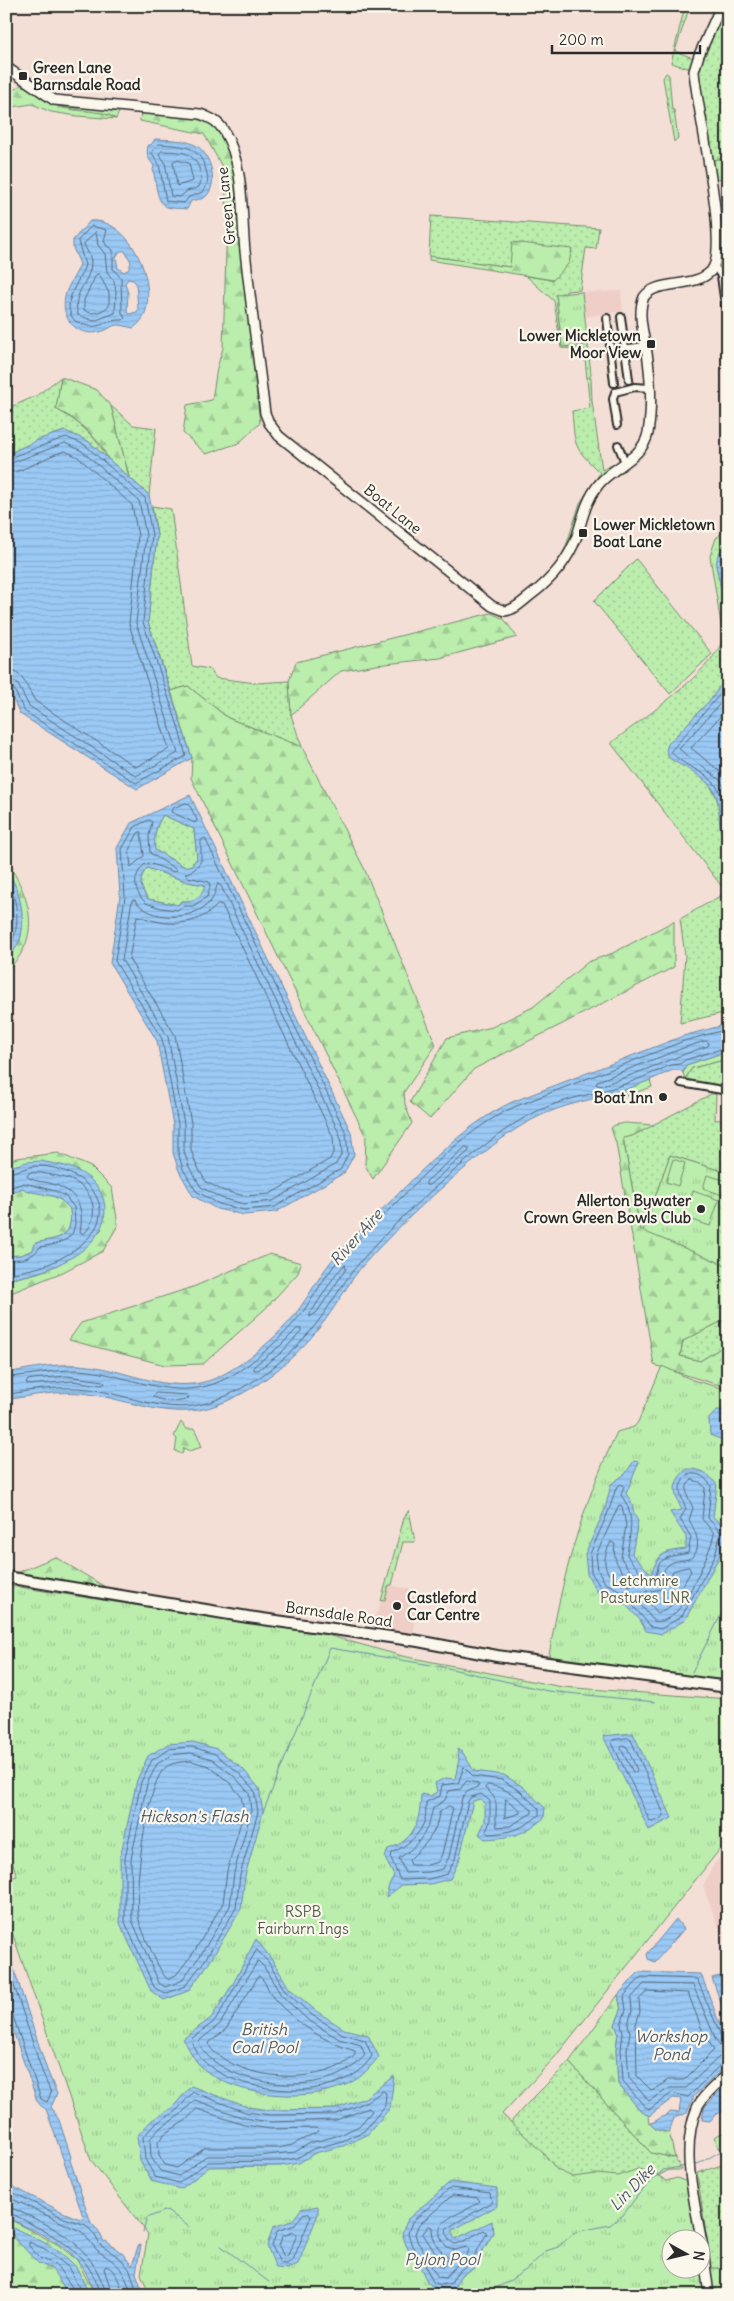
<svg xmlns="http://www.w3.org/2000/svg" width="734" height="2301" font-family="Delius,sans-serif">
<style>
.built{fill:#efcec8}
.grass{fill:url(#grass-dots);stroke:#738c6c}
.forest{fill:url(#forest-firs);stroke:#738c6c}
.park{fill:url(#park-tufts);stroke:#738c6c}
.garden{fill:#bbedad;stroke:#738c6c}
.water{fill:url(#water-rules);stroke:#6e8aa4;fill-rule:evenodd}
.lines{fill:none;stroke-linecap:round;stroke-linejoin:round}
.shore{stroke:#576a7c;stroke-width:1}
.stream{stroke:#6e8aa4;stroke-width:1}
.street-casing{stroke:#2b2b2b;stroke-width:10}
.secondary-casing{stroke:#2b2b2b;stroke-width:12}
.primary-casing{stroke:#2b2b2b;stroke-width:14}
.street{stroke:#fbf7ec;stroke-width:6}
.secondary{stroke:#fbf7ec;stroke-width:9}
.primary{stroke:#fbf7ec;stroke-width:10}
.poi-dot{fill:#2b2b2b;stroke:#fbf7ec;stroke-width:2}
.labels{text-anchor:middle;dominant-baseline:central;stroke-width:4.5;stroke-linejoin:round;paint-order:stroke}
.poi-label{font-size:15px;font-weight:bold;fill:#2b2b2b;stroke:#fbf7ec;text-anchor:start}
.street-label{font-size:15px;fill:#2b2b2b;stroke:#fbf7ec}
.park-label{font-size:15px;fill:#4f5c4c;stroke:#fbf7ec}
.water-label{font-size:16px;font-style:italic;fill:#4c5a68;stroke:#fbf7ec}
</style>
<defs>
<pattern id="grass-dots" width="8" height="8" patternUnits="userSpaceOnUse" patternTransform="scale(1.25)"><rect width="8" height="8" fill="#bbedad"/><path d="M2 2h.1M6 6h.1" fill="none" stroke="#a1cb95" stroke-width="1.8" stroke-linecap="round"/></pattern>
<pattern id="forest-firs" width="22" height="20" patternUnits="userSpaceOnUse" patternTransform="scale(1.25)"><rect width="22" height="20" fill="#bbedad"/><path d="M5 1l3.5 6h-7zM16 11l3.5 6h-7z" fill="#a1cb95"/></pattern>
<pattern id="park-tufts" width="24" height="20" patternUnits="userSpaceOnUse" patternTransform="scale(1.25)"><rect width="24" height="20" fill="#bbedad"/><path d="M3 7l-1-3M5 7V3M7 7l1-3M15 17l-1-3M17 17v-4M19 17l1-3" fill="none" stroke="#a1cb95"/></pattern>
<pattern id="water-rules" width="6" height="5" patternUnits="userSpaceOnUse" patternTransform="scale(1.25)"><rect width="6" height="5" fill="#9ac9f5"/><path d="M0 2.5h6" fill="none" stroke="#85add2"/></pattern>
</defs>
<rect width="100%" height="100%" fill="#f4dfd7"/>
<filter id="ink" filterUnits="userSpaceOnUse"><feTurbulence type="fractalNoise" baseFrequency=".02" numOctaves="2"/><feDisplacementMap in="SourceGraphic" scale="10" xChannelSelector="R" yChannelSelector="G"/><feConvolveMatrix kernelMatrix="1 2 1 2 8 2 1 2 1" color-interpolation-filters="sRGB"/></filter>
<g filter="url(#ink)">
<path class="built" d="M621 291 623 311 585 317 582 292Z
M389 1585 412 1589 411 1596 415 1597 414 1635 367 1626 378 1611 381 1601 385 1600Z
M728 1848V1953L703 1886 714 1864Z"/>
<path class="grass" d="M685 6H690L675 51 693 58 691 69 671 63Z
M725 6H728V158L712 160 698 77 699 65Z
M666 73 669 75 672 110H674L678 138 674 142 663 78Z
M46 99 119 112 116 119 109 115 56 106Z
M431 216 599 228 596 249 586 248 580 290 566 291V294L556 295 562 346 588 345 591 375 589 378H591L592 401 602 470 621 460 608 471 568 550 554 569 565 549 580 503 600 473C573 446 575 448 572 411L590 408 584 349 561 348 554 301 526 276 553 280 510 267 429 256Z
M61 377 56 409C78 421 96 436 108 459L88 441 65 431 40 439 6 455V409L36 396Z
M111 406 133 425 156 428 149 495 129 477Z
M152 506 171 509 192 666 209 669 216 678 256 683 289 681 291 715 302 747 228 718 188 686 171 691 148 622 157 535Z
M728 528V540L723 545 716 565 722 593 724 619 728 631V674L712 698 668 744C681 756 703 775 712 789 724 805 715 829 728 844V891L726 892 611 743C638 722 718 668 723 637L710 556 716 538Z
M636 559 712 654 670 694 594 601Z
M163 815 194 829 197 858 192 865 185 867 154 850C154 836 155 827 163 815Z
M147 868 188 882 205 885C201 898 194 902 181 901L178 905 148 899C140 887 138 879 147 868Z
M722 895V900L728 902V1012L680 1023 685 956 680 919Z
M723 1060 728 1076V1088L709 1086 685 1079 692 1068Z
M711 1094H716L715 1120 728 1119V1173L670 1155 643 1231 640 1229 623 1137 632 1136Z
M728 1318V1352L721 1348 700 1361 680 1356 683 1341Z
M409 1510 415 1542H403L392 1585H389L385 1600 381 1601 404 1518Z
M569 2062 651 2153 675 2158 682 2170H669L639 2186 286 2295 484 2153 524 2107Z
M728 2163V2295H715L697 2173Z"/>
<path class="forest" d="M21 85C34 88 43 99 55 105 74 114 97 107 116 119L77 116 51 112 32 104 6 108 13 90Z
M141 111 193 116 211 122 224 137 232 161 237 187 241 254 260 423 239 443 206 454 183 433 187 405 212 400 217 368 223 348 227 221 225 172 204 134 140 121Z
M728 158V178L715 179 712 160Z
M512 242 572 249 569 263 553 280 429 260V256L510 267Z
M61 377 97 390 111 406 129 477 108 459 101 445 88 431 72 418 56 409Z
M491 613 504 619 517 637 440 658 376 665 341 671 291 715 289 681 296 662Z
M188 686 228 718 302 747 364 868 436 1045 404 1092 405 1104 412 1123 373 1179 365 1165 366 1137 191 778 192 758 171 691Z
M6 860C30 896 44 938 6 971 6 956 15 953 20 939 26 919 19 886 6 871Z
M674 921V967L474 1069 430 1119 410 1102 447 1038 492 1027 533 1007 588 962 613 953Z
M650 1080 652 1087 608 1102 605 1103 600 1097Z
M625 1123 654 1125 632 1136 623 1138 640 1229 728 1266V1318L683 1341 680 1356 700 1361 721 1348 728 1352V1388L654 1365 616 1143 611 1128 615 1125Z
M58 1153 91 1167 112 1188 118 1225 103 1251 63 1272 6 1295V1281C17 1277 27 1276 37 1273 66 1264 81 1250 102 1229L13 1166 6 1168V1162L17 1158Z
M23 1188 53 1196 61 1200 70 1209C74 1239 58 1238 35 1243L33 1250 21 1255 6 1256V1194Z
M270 1254 301 1263 298 1273 265 1309 203 1364 165 1365 69 1340 81 1323 193 1287Z
M181 1422 186 1429H195L202 1447 189 1451 184 1448 182 1454 175 1451 177 1439 174 1436Z
M55 1557 112 1591 51 1578 14 1574Z
M618 1995 621 2010 615 2025 618 2032 616 2050 618 2084 641 2111 649 2116 650 2124 657 2130 669 2132 675 2158 651 2153 569 2062Z
M728 2130V2163L726 2164 714 2137Z
M13 2221 57 2244 77 2260 95 2295H6V2225Z"/>
<path class="park" d="M582 292 588 345 562 347 556 294Z
M728 1051V1059L692 1068 685 1079 683 1073 686 1065Z
M670 1155 728 1173V1266L643 1231Z
M662 1366 693 1380 728 1390V1679L699 1678 551 1659 549 1656C561 1579 583 1503 617 1432L634 1427 638 1422Z
M6 1585 327 1635 402 1656 562 1687 728 1699V1839L555 2057 502 2114 545 2155 557 2170 573 2177 596 2174 618 2176 638 2169 655 2173 666 2181 677 2178 687 2182 696 2238H672V2268H715L728 2270V2295H150L141 2274 148 2234 91 2160 6 1915V1879L17 1876 6 1842Z"/>
<path class="garden" d="M673 1159 685 1163 678 1186 666 1182Z
M707 1175 727 1181 722 1195 703 1188Z
M693 1191 719 1200 710 1226 684 1217Z"/>
<path class="water" d="M155 139C168 140 186 139 197 146 210 154 218 181 208 194 204 200 198 199 191 201L187 209C181 208 173 209 167 207 156 204 156 180 153 170L154 166C148 158 146 155 148 145H151Z
M90 221C138 217 167 309 133 328 128 327 123 325 118 325 112 325 108 330 103 331 80 339 60 321 65 297 67 285 76 276 80 264L73 248V240ZM120 251H125L131 262 129 269 124 272 118 268 116 257ZM128 279 133 280 136 283 138 308 137 312 129 314 127 312 128 293 125 283Z
M65 431 88 441 149 495 157 535 148 622 192 758 137 789 20 714 6 685V455L40 439Z
M728 540V631L724 619 722 593 716 565 718 555Z
M728 674V844C713 828 725 805 712 788 702 775 683 767 669 758L666 750 668 744 712 698Z
M190 795 351 1132 354 1155 344 1173 276 1212 244 1215 217 1209 193 1196 179 1171 173 1153V1125L157 1041 110 963 120 896 117 848 131 823ZM163 815 194 829 197 858 192 865 185 867 155 850C154 836 155 827 163 815ZM147 868 188 882 205 885C202 898 194 902 181 901L178 905 148 899C140 888 138 879 147 868Z
M6 871C20 886 25 916 21 936 19 946 12 953 6 960Z
M728 1024V1051L686 1065 683 1073 680 1070H673C655 1078 637 1086 618 1092 595 1099 571 1103 549 1112 526 1121 504 1136 485 1152 443 1185 401 1223 365 1263 350 1280 340 1300 326 1319 298 1357 257 1392 211 1407 169 1420 131 1400 89 1394 62 1390 33 1395 6 1400V1373C33 1368 61 1362 89 1366 129 1371 167 1393 208 1381 238 1371 281 1335 299 1309 311 1293 320 1274 333 1259 352 1238 372 1219 392 1200 428 1164 466 1124 512 1102L683 1036Z
M41 1161C53 1164 68 1165 78 1171 117 1192 111 1232 77 1254 65 1262 50 1269 36 1273 26 1276 16 1277 6 1281V1256L21 1255 33 1250 35 1243C58 1238 74 1239 70 1209L61 1200 53 1196 27 1191 23 1188 6 1194V1168L27 1162Z
M717 1410H728V1440L725 1441 710 1435 709 1419Z
M634 1461 639 1462 626 1494C635 1504 631 1512 638 1521L632 1554 651 1574C660 1552 662 1552 686 1549V1537L670 1512 682 1510C673 1492 671 1483 687 1469 703 1469 708 1473 717 1485L713 1517 727 1529 718 1559 685 1620 662 1634 646 1631 640 1620 626 1605 597 1592 587 1574 585 1554 605 1509 611 1484 625 1474Z
M633 1733 672 1818 649 1830 603 1736Z
M193 1742 217 1749 243 1769 259 1788 263 1812 245 1876 241 1909 209 1963 188 1991 164 2000 151 1991 120 1923V1858L137 1780 148 1756 168 1744Z
M457 1749 463 1753 474 1771 504 1775 523 1787 545 1808 544 1818C521 1836 514 1837 485 1839L479 1834 485 1822V1803L480 1799 473 1801 459 1861 450 1879 430 1884 402 1885 386 1897 389 1885 394 1876 385 1858 388 1849C416 1840 420 1819 421 1794L430 1796 437 1792 435 1783 445 1778 455 1779 459 1759Z
M676 1919 684 1929 655 1962 648 1959 647 1954Z
M256 1939 273 1961 289 1988 316 2011 344 2029 368 2035 379 2057C373 2063 367 2071 361 2076 322 2106 228 2100 197 2062 191 2055 188 2046 183 2039L211 2018 234 1982Z
M6 1945 47 2070 57 2094 51 2107 59 2120 71 2157 70 2160 91 2223 98 2230 104 2242 106 2241 123 2254 132 2266 138 2246 141 2245 136 2273 144 2295H95C90 2283 86 2269 77 2260 60 2239 29 2229 6 2217V2183C19 2189 75 2221 84 2219L46 2109 38 2104 37 2101 6 2010Z
M639 1972 701 1974 720 2025 728 2039V2064L694 2096 687 2113 674 2118 669 2132 657 2130 650 2124 671 2112 679 2113 681 2099 673 2098 649 2116 641 2111 618 2084 616 2050 618 2032 615 2025 621 2010 618 1995Z
M720 1976 723 1996 728 2001V2023L712 1978Z
M394 2076 390 2108 367 2135 343 2146 315 2153 299 2163 281 2166 209 2167 181 2189 152 2181 140 2161 137 2136 152 2120 173 2107 191 2086 247 2107 271 2110 335 2109 365 2098Z
M728 2082V2110L716 2114 710 2121 702 2120 704 2108Z
M450 2182 497 2188V2206L451 2231 455 2239 492 2221 493 2233 486 2246 479 2255 474 2268 461 2275 454 2288C428 2293 427 2282 418 2261 415 2256 411 2253 408 2249 405 2244 404 2238 402 2233L408 2219Z
M318 2206V2214L298 2264 287 2269 276 2268 267 2246 273 2227 292 2221 301 2209Z
M14 2228C35 2238 63 2249 77 2269 82 2277 85 2286 89 2295H69L52 2269 38 2263 8 2231Z"/>
<g class="lines">
<path class="shore" d="M159 144C183 146 198 144 206 170 209 178 208 185 203 192L189 197 184 203 166 201 159 164 152 153Z
M162 151C179 152 192 150 199 168 201 175 202 180 199 187L187 191 180 197 171 196 165 162 159 154Z
M176 160 189 163 193 181 177 186 173 162Z
M92 226 107 230 104 240 106 245 113 250V269L121 278 122 313 125 318 123 320C101 319 101 334 75 321 59 303 80 282 85 265L78 241Z
M96 232 98 245 105 254 107 272 114 281 116 291 115 313 94 321 78 315C71 291 91 283 91 262 91 256 86 250 84 244Z
M99 274 109 293V306C101 312 93 316 84 310V300L96 275Z
M6 459 66 437 85 445 145 498 152 535 143 622 178 726 186 756 136 783 24 711 13 687 6 685
M6 465 65 443 82 451 139 501 146 535 136 623 178 753 136 776 29 706 17 683 6 678
M6 473C26 472 45 456 65 451L78 457 132 505 138 536 129 624 169 749 136 767 35 701 22 677 15 672 6 671
M728 547C717 564 726 579 728 598
M728 685 671 751C681 767 707 770 717 787 727 803 720 822 728 836
M728 695 679 749 721 781 728 797
M728 708 691 748 728 778
M186 803 189 804 197 820 195 823 171 812 172 809Z
M149 820 152 822 149 836 150 853 177 870 174 872 149 863 145 864C132 876 133 891 146 903L161 908 177 910 184 906H193L207 897 210 887 209 882 188 877 185 874 195 869 201 861V840L205 838 346 1133 348 1154 341 1169 275 1207 244 1210 219 1204 196 1191 183 1169 178 1152V1124L162 1039 115 961 125 897 122 849 135 827Z
M141 832 144 856 131 867 129 850 138 833Z
M6 879C19 900 22 932 6 952
M218 884 221 886 340 1135 342 1153 336 1164 273 1201 244 1204 221 1198 201 1187 189 1167 184 1151V1124L168 1037 122 960 132 900H135C150 922 192 921 210 902 215 897 215 889 218 884Z
M218 904 222 905 333 1137 334 1151 330 1159 270 1194 245 1196 224 1191 206 1182 196 1164 191 1150V1123L175 1035 129 959 137 916C144 917 152 921 160 922 181 926 204 921 218 904Z
M706 1041 709 1043 708 1046C671 1058 636 1075 599 1086L596 1084 598 1081 686 1047Z
M466 1147 469 1148V1151L429 1185H426V1182Z
M6 1173C18 1172 28 1166 40 1166 82 1168 125 1206 83 1243 71 1254 49 1266 32 1269 23 1271 15 1272 6 1276
M41 1173C51 1175 62 1176 71 1180 94 1189 101 1217 84 1234L80 1232C85 1205 76 1190 49 1183 41 1181 33 1182 27 1176L29 1173Z
M6 1189 24 1183 55 1191 65 1196 74 1207 75 1224 73 1232 67 1239 56 1244 40 1247C32 1259 20 1260 6 1260
M345 1265 346 1269 317 1312 310 1317V1314L336 1274Z
M297 1329H301V1332L281 1353 258 1370H254V1366L280 1346Z
M67 1376 103 1381 105 1383 102 1385 72 1381 29 1385 26 1383 28 1380 33 1379Z
M6 1377C34 1376 60 1367 89 1371 129 1376 166 1397 207 1386 239 1378 282 1339 302 1313 314 1297 323 1279 336 1263 353 1243 373 1225 392 1207 428 1170 467 1129 514 1107L684 1041 728 1029
M156 1393 187 1395 189 1398C181 1404 162 1401 153 1397Z
M6 1395C33 1389 62 1386 89 1389 130 1395 169 1416 210 1402 255 1387 295 1354 322 1316 335 1298 346 1278 361 1261 396 1220 439 1183 480 1149 500 1133 523 1116 547 1107 569 1098 593 1094 616 1087 635 1081 653 1073 671 1065L680 1064 685 1060 728 1047
M689 1474C701 1473 705 1477 711 1486L708 1518 721 1533 714 1558 682 1616 661 1629 651 1627 629 1601 601 1588 591 1572 590 1554 609 1510 616 1488 621 1484 624 1486 621 1495C636 1516 630 1531 627 1555 632 1563 643 1577 653 1578 659 1574 656 1568 660 1563 667 1554 679 1556 688 1553L691 1537 680 1519 686 1509C681 1494 674 1487 689 1474Z
M692 1480 700 1482 705 1488 702 1519 714 1533C713 1547 686 1604 675 1613 670 1618 661 1623 654 1621L634 1597 605 1583 598 1570 596 1555 619 1505 622 1506 626 1525 621 1558C627 1568 648 1595 660 1580 664 1576 663 1569 667 1566 674 1559 684 1562 693 1557 702 1545 696 1532 689 1520L693 1508C689 1498 681 1488 692 1480Z
M611 1542 615 1544C612 1561 620 1570 632 1582L631 1586C606 1581 598 1564 611 1542Z
M689 1567 691 1571 671 1606 658 1613 642 1595V1592C662 1589 664 1592 673 1571Z
M628 1738 631 1740 664 1814 663 1817 653 1822 650 1821 612 1743 613 1740Z
M623 1745 627 1747 637 1770 636 1773 633 1772 621 1749Z
M192 1747 215 1754 239 1773 254 1790 258 1812 240 1875 236 1908 205 1960 185 1986 165 1994 154 1987 125 1922V1858L141 1782 152 1760 170 1749Z
M191 1753 212 1759 235 1777 249 1793 251 1811 234 1873 230 1906 200 1956 181 1981 165 1987 159 1983 132 1920 131 1859 147 1784 157 1764 172 1755Z
M191 1761 209 1766 230 1783 241 1796 244 1811 227 1871 223 1903 194 1952 176 1975 167 1979C159 1971 142 1931 139 1920 133 1894 146 1789 163 1770 169 1762 182 1762 191 1761Z
M464 1767 473 1776 502 1780 520 1791 539 1809V1815C523 1829 509 1833 488 1834L486 1831 490 1822V1801L481 1794 471 1797 468 1801 455 1859 447 1874 429 1879 400 1880 391 1858 392 1853C406 1846 421 1835 425 1819 426 1813 426 1807 426 1802L440 1796 442 1785 458 1783Z
M467 1781 477 1783 479 1786 467 1792 462 1798 449 1857 443 1869 428 1872 405 1873 399 1858C420 1845 428 1831 433 1808L445 1800 449 1791 460 1789Z
M488 1785C507 1787 518 1798 532 1810V1813L510 1826 497 1827C493 1809 503 1802 485 1788Z
M506 1799 520 1810V1813L505 1818Z
M449 1806 453 1808 442 1854 438 1862 427 1865H411L409 1860C424 1846 437 1834 439 1813Z
M257 1950 269 1963 285 1991 312 2015 343 2034 365 2040 372 2056C368 2062 362 2069 357 2073 341 2083 317 2090 298 2090 264 2091 200 2079 191 2039L215 2021Z
M6 1961 42 2071 51 2093 47 2102 41 2099 13 2016 6 2012
M258 1961 264 1967 281 1995 308 2020 339 2039 361 2045 365 2055C333 2095 253 2090 215 2062 207 2056 201 2050 199 2041L220 2024Z
M259 1976C267 1982 269 1994 276 2001 298 2024 324 2042 355 2051V2055C326 2085 253 2081 221 2057 215 2053 210 2050 209 2043L226 2029Z
M648 1991 688 1993 703 2032 714 2050 684 2080H668L652 2091 637 2076 636 2024 640 2012 639 2000Z
M728 2040 722 2038 697 1979 641 1977 624 1996 626 2010 621 2024 623 2032 621 2050 623 2081 645 2107 650 2109 672 2093 688 2097 722 2063 728 2061
M728 2046 720 2045 716 2040 693 1985 644 1984 631 1998 632 2011 628 2024 630 2032 627 2050 629 2078 649 2101 670 2088H686L719 2057 728 2055
M383 2091 386 2093 385 2106 364 2131 342 2141 313 2149 297 2158 280 2161 208 2162 179 2183 155 2177 145 2159 143 2137 155 2124 176 2111 193 2092 245 2112 271 2115 336 2114 367 2102Z
M195 2100 244 2118 270 2122 336 2120 369 2108 372 2111 359 2126 340 2135 310 2143 295 2152 258 2156H206L179 2176 160 2171 151 2157 150 2139 159 2129 180 2115Z
M197 2109 244 2125 270 2129 316 2128 319 2131 292 2145 278 2148H205L177 2168 165 2165 159 2155 158 2142 164 2134 185 2121Z
M451 2188 490 2193 492 2202 447 2228C445 2234 449 2242 455 2244 466 2242 473 2235 484 2230L487 2233 470 2264 458 2271 451 2283 441 2285 433 2282 421 2257 412 2246 408 2233 412 2222Z
M6 2189 64 2218 86 2225 94 2234 100 2245 120 2258 130 2270 138 2295
M453 2195 478 2198 480 2201C465 2215 423 2218 447 2247L455 2250 467 2247 469 2250C464 2263 454 2264 446 2278L438 2277 432 2268 427 2255 418 2243 415 2234 418 2226Z
M6 2196 82 2232C85 2235 95 2248 97 2250 106 2258 117 2261 123 2273 127 2279 129 2288 132 2295
M6 2207 12 2208C46 2224 80 2237 98 2273 101 2280 105 2287 106 2295
M6 2213C15 2214 24 2220 31 2224 61 2239 95 2259 99 2295
M309 2213 311 2216 293 2260 286 2264 280 2263 272 2246 277 2231 295 2225 303 2214Z
M429 2226 432 2227C432 2241 438 2250 449 2258L443 2268 438 2264 434 2251 423 2234Z
M294 2232 297 2235 288 2255 284 2257 279 2246 282 2237Z
M74 2295 72 2287 56 2265 40 2258 29 2246V2242L45 2249 68 2267 83 2295
M113 2295 104 2269 106 2266C117 2270 120 2285 124 2295"/>
<path class="stream" d="M692 1672 728 1601
M263 1812 330 1648 443 1667 548 1691 655 1702
M693 2164 700 2163 728 2147
M143 2232 147 2218 167 2210 189 2227
M221 2246 269 2282
M449 2289 452 2295
M480 2295 506 2283 527 2269 546 2251 558 2247 575 2232 610 2225 623 2215 638 2195 663 2170 686 2166"/>
<g class="street-casing">
<path id="street" d="M714 265 721 276 725 305
M621 317 629 380
M607 318 614 383
M611 350 646 346
M617 425 613 399 615 392 635 387 650 388
M618 445 625 462
M681 1083 728 1091"/>
</g>
<g class="secondary-casing">
<path id="secondary" d="M6 67 54 100 200 114C211 118 219 122 224 131 245 166 241 212 245 251 251 305 258 359 265 413L269 423 279 436 492 606 505 611C515 610 523 601 531 595 551 580 568 561 577 536 583 517 586 500 599 484 614 466 643 458 648 433 652 409 651 384 648 360 646 341 636 315 644 297 656 279 695 289 711 271 731 249 696 106 694 71L699 55 721 6
M701 2238C694 2198 680 2148 697 2108 702 2096 718 2083 728 2074
M702 2241 709 2295"/>
</g>
<g class="primary-casing">
<path id="primary" d="M6 1577 248 1617 418 1641 497 1656 728 1687"/>
</g>
<use href="#street" class="street"/>
<use href="#secondary" class="secondary"/>
<use href="#primary" class="primary"/>
</g>
</g>
<g class="poi-dot">
<rect x="18" y="71" width="10" height="10" rx="2.5"/>
<rect x="646" y="339" width="10" height="10" rx="2.5"/>
<rect x="578" y="528" width="10" height="10" rx="2.5"/>
<circle cx="663" cy="1097" r="5"/>
<circle cx="701" cy="1209" r="5"/>
<circle cx="397" cy="1606" r="5"/>
</g>
<g class="labels">
<g class="poi-label">
<text x="33" y="67">Green Lane<tspan x="33" dy="17">Barnsdale Road</tspan></text>
<text x="641" y="335" text-anchor="end">Lower Mickletown<tspan x="641" dy="17">Moor View</tspan></text>
<text x="593" y="524">Lower Mickletown<tspan x="593" dy="17">Boat Lane</tspan></text>
<text x="653" y="1097" text-anchor="end">Boat Inn</text>
<text x="691" y="1200" text-anchor="end">Allerton Bywater<tspan x="691" dy="17">Crown Green Bowls Club</tspan></text>
<text x="407" y="1597">Castleford<tspan x="407" dy="17">Car Centre</tspan></text>
</g>
<g class="street-label">
<text transform="translate(226 206) rotate(-96)">Green Lane</text>
<text transform="translate(393 509) rotate(39)">Boat Lane</text>
<text transform="translate(339 1614) rotate(8)">Barnsdale Road</text>
</g>
<g class="park-label">
<text x="645" y="1580">Letchmire<tspan x="645" dy="17">Pastures LNR</tspan></text>
<text x="303" y="1911">RSPB<tspan x="303" dy="17">Fairburn Ings</tspan></text>
</g>
<g class="water-label">
<text transform="translate(356 1237) rotate(-48)">River Aire</text>
<text x="194" y="1816">Hickson's Flash</text>
<text x="264" y="2029">British<tspan x="264" dy="18">Coal Pool</tspan></text>
<text x="671" y="2036">Workshop<tspan x="671" dy="18">Pond</tspan></text>
<text transform="translate(632 2187) rotate(-46)">Lin Dike</text>
<text x="442" y="2259">Pylon Pool</text>
</g>
</g>
<rect width="734" height="2301" fill="none" stroke="#fbf7ec" stroke-width="25"/>
<rect x="12" y="12" width="709" height="2276" fill="none" stroke="#2b2b2b" stroke-width="2" filter="url(#ink)"/>
<g transform="translate(686 2254) rotate(98)"><circle r="24" fill="#fbf7ec" stroke="#a8a59f"/>
<path d="M0-4L9 19L0 12L-9 19Z" fill="#2b2b2b"/>
<text y="-8" font-size="14" font-weight="bold" text-anchor="middle" fill="#2b2b2b">N</text>
</g>
<path d="M552 45v8h148v-8" fill="none" stroke="#2b2b2b" stroke-width="2.5"/>
<text x="559" y="45" font-size="15" fill="#2b2b2b" stroke="#fbf7ec" stroke-width="4" paint-order="stroke">200 m</text>
</svg>
